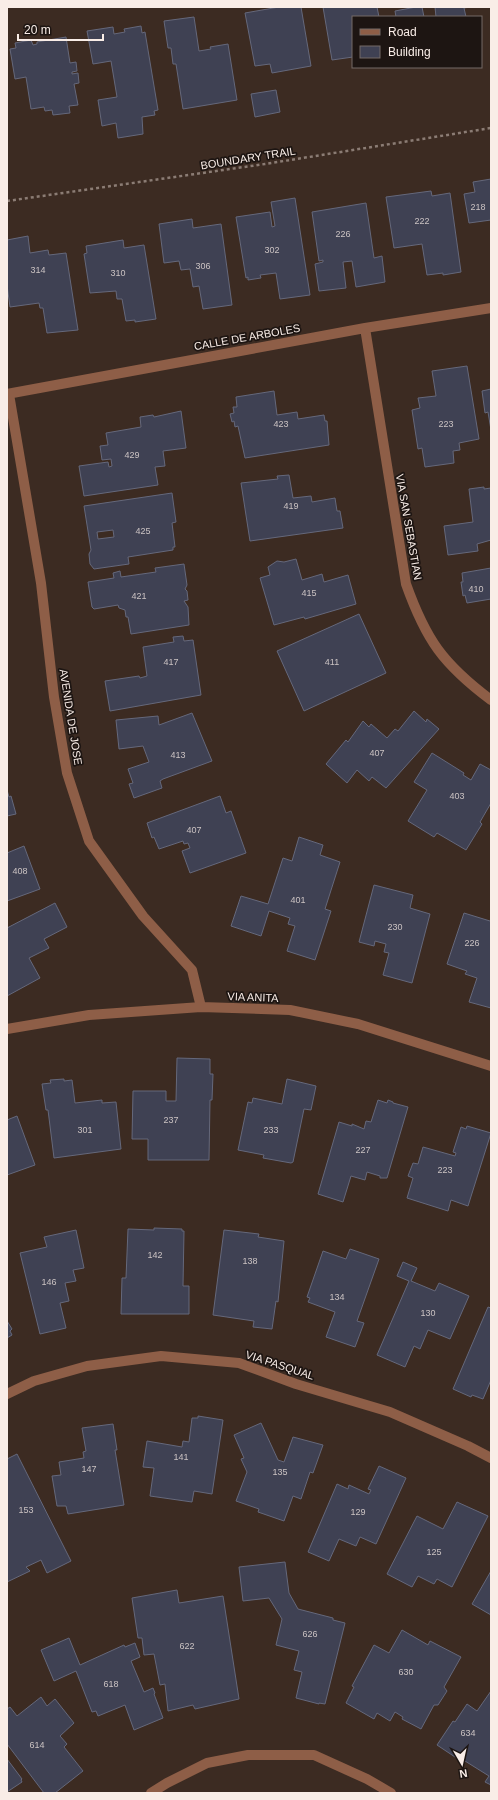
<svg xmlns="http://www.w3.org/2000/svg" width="498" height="1800" font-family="Arial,sans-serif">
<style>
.building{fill:#3f4153;stroke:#65687b;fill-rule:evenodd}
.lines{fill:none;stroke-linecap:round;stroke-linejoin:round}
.path{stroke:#8b7c74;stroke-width:2.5;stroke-dasharray:3 3;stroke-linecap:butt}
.minor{stroke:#8e5e47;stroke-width:10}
.labels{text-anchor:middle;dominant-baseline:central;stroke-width:3.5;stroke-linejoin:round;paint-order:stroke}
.number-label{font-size:9px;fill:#cac2c2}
.street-label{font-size:11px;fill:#f9ede7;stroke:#1d1512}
</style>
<rect width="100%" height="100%" fill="#3c2b22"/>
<path class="building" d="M279 7H301L311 66 272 73 270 64 255 66 245 13Z
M323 7H377L379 17H353V57L332 60Z
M416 7H422L424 17H396L395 11Z
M435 7H470L464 8 466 17H436Z
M194 17 199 51 211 49 210 47 228 44 237 100 183 109 176 64H173L171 48H168L164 21Z
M141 26 142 33 145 32 158 110 154 111 155 115 142 117 143 134 118 138 116 123 102 126 98 100 117 97 111 61 93 64 87 31 113 27 114 34 125 32 124 29Z
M66 37 70 63 76 62 77 71 72 72V74L78 73 79 83 74 84 78 105 69 106 70 113 53 115 52 110 45 111 44 107 31 109 26 77 15 79 10 49 16 48 15 43 31 40 33 45 37 44V42Z
M276 90 280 112 255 117 251 94Z
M491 179V220L469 223 464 194 475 192 473 182Z
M431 191 432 196 450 193 461 272 443 275V273L427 275 422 244 394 248 386 197Z
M295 198 310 295 280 299 276 273 260 275 261 278 248 280V277L246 278 236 217 270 212 272 227 275 226 271 202Z
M366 203 374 258 382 256 385 282 356 287 352 261 343 262 346 288 319 291 315 264 323 262V260L319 261 312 212Z
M192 219 193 228 221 224 232 305 203 309 199 286 193 287 190 269 181 270 179 261 164 263 159 224Z
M28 236 30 253 48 250 49 255 66 253 78 330 47 333 43 308H40L39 303 10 307 7 285V240Z
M123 240 124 248 144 245 156 319 135 322V320L126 321 122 299H117L116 291 90 293 84 254 87 253 86 246Z
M467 366 479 439 459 443 460 450 453 451 454 463 425 467 422 448 418 449 412 410 420 408 418 398 436 396 432 371Z
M491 389V430L488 412 485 413 482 391Z
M274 391 277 415 297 412 298 419 324 415 325 421H327L329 445 245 458 238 426 235 427 234 421 232 422 230 414 234 413 233 407H237L236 397Z
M181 411 186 448 163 451 165 466 155 467 158 485 84 496 79 466 108 462 109 467 112 466 111 459 102 460 100 446 108 445 106 433 141 427 140 417 153 415 154 417Z
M289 475 293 498 311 496 312 502 335 498 337 511H340L343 528 250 541 241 483 278 479 277 476Z
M484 487V489L491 488V540L477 544 478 551 448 555 444 526 473 522 469 489Z
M172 493 176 522 172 523 175 547H173V550L128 557 129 564 94 569 90 564 89 554 91 550 84 506ZM113 530 114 537 98 539 97 532Z
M296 559 302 580 322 574 324 582 348 575 356 604 305 619 304 617 274 625 260 578 270 575 268 567 277 561 284 562Z
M184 564 187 585 185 589 187 591 188 600 184 601 188 607 189 625 131 634 128 617H126L125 610 119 608 118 605 94 609 92 607 88 582 114 578 113 573 120 571 121 577 156 572 155 568Z
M491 568V599L467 603 465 595 463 596 461 582H463L462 573Z
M359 614 386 673 304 711 277 651Z
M183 636 184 641 193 640 201 695 110 711 105 681 139 676 140 678 147 676 143 647 174 642 173 637Z
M414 711 426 722 427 719 439 729 386 788 372 777 369 781 357 770 347 783 326 764 346 740 348 742 363 721 369 727 371 724 387 738 395 729 398 731Z
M192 713 212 761 163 779 160 781 162 788 134 798 129 784 133 783 128 769 149 762 143 746 119 749 116 720 158 716 159 725Z
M432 753 464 773 463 775 471 780 480 764 491 770V803L480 822 482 824 466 850 437 833 434 837 408 821 427 790 414 782Z
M7 790 9 797 11 796 16 814 7 816Z
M220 796 226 813 231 811 246 853 190 873 182 851 190 848 188 843 184 844 183 841 159 849 154 837 152 838 147 823Z
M299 837 323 845 320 855 340 862 325 909 331 911 315 960 287 951 295 926 288 924 290 918 269 911 261 936 231 926 241 896 268 904 283 858 292 861Z
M24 846 40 889 7 901V853Z
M374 885 413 895 410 908 430 914 412 983 383 975 389 953 384 952 386 944 375 941 374 946 359 942Z
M55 903 67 927 44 939 49 948 29 958 40 978 7 996V928Z
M464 913 490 921 491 920V1008L469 1002 477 978 465 974 467 971 447 964Z
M177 1058 210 1059V1074H213L212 1100H210L209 1160H148V1139H132L133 1091H166V1101H176Z
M64 1079V1081L72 1080 75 1103 102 1100V1103L116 1102 121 1149 54 1158 48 1110H46L42 1084 51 1083 50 1080Z
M287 1079 316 1086 311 1110 304 1109 293 1162 291 1163 263 1158 264 1155 238 1150 248 1102 252 1103 253 1098 282 1104Z
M378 1100 387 1103 388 1100 393 1102V1103L408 1107 387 1178H380V1176L367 1172 365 1180 351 1176 343 1202 318 1194 339 1122 352 1126V1124L364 1129 366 1121 371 1122Z
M17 1116 35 1165 7 1175V1120Z
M467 1126 491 1133 468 1206 451 1200 448 1211 407 1198 413 1178 408 1176 413 1163 418 1164 423 1147 455 1156 456 1153 453 1152 461 1127 466 1129Z
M154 1228 182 1229V1231H184L183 1286H189V1314H121L122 1278H126L128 1229 154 1230Z
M76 1230 84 1268 73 1270 76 1281 65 1283 69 1301 60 1303 66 1328 40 1334 20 1253 47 1247 44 1237Z
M224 1230 259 1234 258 1237 284 1241 278 1302 276 1301 272 1329 253 1327 254 1321 213 1315Z
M350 1249 379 1259 357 1321 364 1323 355 1347 326 1337 335 1312 308 1302 310 1298 307 1297 323 1251 346 1259Z
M403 1262 417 1268 411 1281 435 1291 439 1283 469 1296 450 1339 428 1330 420 1349 414 1346 405 1367 377 1355 409 1281 397 1276Z
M488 1307 491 1308V1380L483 1399 472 1395 471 1397 453 1389Z
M7 1321 12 1329 10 1331 12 1335 7 1338Z
M198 1416 223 1420 212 1494 194 1491 192 1502 150 1496 154 1468 143 1467 147 1441 182 1447 183 1441 189 1442 192 1418H198Z
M261 1423 278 1460 284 1462 293 1437 323 1445 313 1473 310 1472 301 1499 293 1496 284 1521 258 1512 259 1509 236 1501 247 1472 241 1459 244 1458 234 1435Z
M113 1424 117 1450H115L124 1505 68 1514 66 1506H57L52 1476 61 1475 59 1462 84 1458 83 1452 86 1451 82 1428Z
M17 1454 71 1561 47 1573 41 1560 26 1567 30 1571 7 1582V1459Z
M379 1466 406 1478 376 1544 360 1537 356 1546 339 1539 329 1561 308 1552 337 1484 348 1489 349 1485 369 1494 371 1490 368 1489Z
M457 1502 488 1516 452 1587 437 1579 434 1584 418 1576 412 1587 387 1574 417 1516 443 1529Z
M285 1562 289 1593 298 1609 333 1618V1620L345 1623 325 1704 319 1703V1704L296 1698 302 1672 294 1670 299 1651 276 1645 282 1619 269 1598 243 1601 239 1567Z
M491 1571V1615L472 1604Z
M177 1590 179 1603 223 1596 239 1699 195 1709 193 1705 168 1711 165 1684 160 1685 154 1654 144 1655 142 1638H138L132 1598Z
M402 1630 428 1645 430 1641 461 1657 444 1687 447 1691 438 1705H434L421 1729 402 1719 403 1717 395 1712 390 1721 377 1713 374 1719 346 1703 354 1687 352 1686 374 1645 389 1653Z
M69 1638 80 1665 124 1645 125 1647 135 1643 140 1657 131 1661 144 1692 153 1688 155 1693 154 1694 163 1718 134 1730 125 1705 98 1716 96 1711 92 1712 76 1671 54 1681 41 1650Z
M491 1691V1785L485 1782 489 1776 465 1761 464 1763 437 1745 453 1721 455 1722 467 1704 477 1711Z
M41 1697 47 1706 55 1699 74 1723 60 1736 67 1744 64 1747 83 1771 55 1793H44L7 1744V1709L10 1707 17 1716Z
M7 1759 22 1779 21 1780 22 1782 7 1792Z"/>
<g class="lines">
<path class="path" d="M7 201 265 164 491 128"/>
<path class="minor" d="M365 328 406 584C426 640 443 664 491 700
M7 394 365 328 491 308
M9 394 41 583 54 697 67 773 89 841 143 916 192 970 201 1007
M7 1029 89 1015 201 1007 290 1010 358 1024 491 1066
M7 1394 34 1381 87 1366 161 1356 239 1363 296 1384 390 1412 468 1446 491 1458
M151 1793 167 1783 207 1763 248 1755H314L367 1779 391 1793"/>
</g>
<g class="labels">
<g class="number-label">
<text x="478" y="207">218</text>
<text x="422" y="221">222</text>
<text x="343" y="234">226</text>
<text x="272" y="250">302</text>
<text x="203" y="266">306</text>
<text x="38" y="270">314</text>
<text x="118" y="273">310</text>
<text x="281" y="424">423</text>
<text x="446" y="424">223</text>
<text x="132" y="455">429</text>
<text x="291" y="506">419</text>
<text x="143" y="531">425</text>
<text x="476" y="589">410</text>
<text x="309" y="593">415</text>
<text x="139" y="596">421</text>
<text x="171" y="662">417</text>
<text x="332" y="662">411</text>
<text x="377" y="753">407</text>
<text x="178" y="755">413</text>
<text x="457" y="796">403</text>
<text x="194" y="830">407</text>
<text x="20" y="871">408</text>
<text x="298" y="900">401</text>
<text x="395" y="927">230</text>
<text x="472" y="943">226</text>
<text x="171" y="1120">237</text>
<text x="85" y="1130">301</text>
<text x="271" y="1130">233</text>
<text x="363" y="1150">227</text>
<text x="445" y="1170">223</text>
<text x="155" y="1255">142</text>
<text x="250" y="1261">138</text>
<text x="49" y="1282">146</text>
<text x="337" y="1297">134</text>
<text x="428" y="1313">130</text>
<text x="181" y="1457">141</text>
<text x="89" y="1469">147</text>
<text x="280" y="1472">135</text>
<text x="26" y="1510">153</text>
<text x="358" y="1512">129</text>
<text x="434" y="1552">125</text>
<text x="310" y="1634">626</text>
<text x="187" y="1646">622</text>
<text x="406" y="1672">630</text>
<text x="111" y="1684">618</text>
<text x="468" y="1733">634</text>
<text x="37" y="1745">614</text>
</g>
<g class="street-label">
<text transform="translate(248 158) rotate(-9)">BOUNDARY TRAIL</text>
<text transform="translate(247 337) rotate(-10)">CALLE DE ARBOLES</text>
<text transform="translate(409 527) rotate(80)">VIA SAN SEBASTIAN</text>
<text transform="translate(71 717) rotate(81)">AVENIDA DE JOSE</text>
<text transform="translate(253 997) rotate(2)">VIA ANITA</text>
<text transform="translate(280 1365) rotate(18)">VIA PASQUAL</text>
</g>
</g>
<rect width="498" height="1800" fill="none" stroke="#f9ede7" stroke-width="16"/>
<rect x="352" y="16" width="130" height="52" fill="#1d1512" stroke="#756b67"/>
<rect x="360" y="29" width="20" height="6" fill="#8e5e47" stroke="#756b67"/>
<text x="388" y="36" font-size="12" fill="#f9ede7">Road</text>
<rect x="360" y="46" width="20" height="12" fill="#3f4153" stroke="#756b67"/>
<text x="388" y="56" font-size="12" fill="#f9ede7">Building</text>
<g transform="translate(462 1764) rotate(171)" stroke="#1d1512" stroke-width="3" paint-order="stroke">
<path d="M0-3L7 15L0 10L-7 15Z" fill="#f9ede7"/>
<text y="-6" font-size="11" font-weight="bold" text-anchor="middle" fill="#f9ede7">N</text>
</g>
<path d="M18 34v6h85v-6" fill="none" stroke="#f9ede7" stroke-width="2"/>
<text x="24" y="34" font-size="12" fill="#f9ede7" stroke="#1d1512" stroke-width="3" paint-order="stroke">20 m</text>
</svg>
